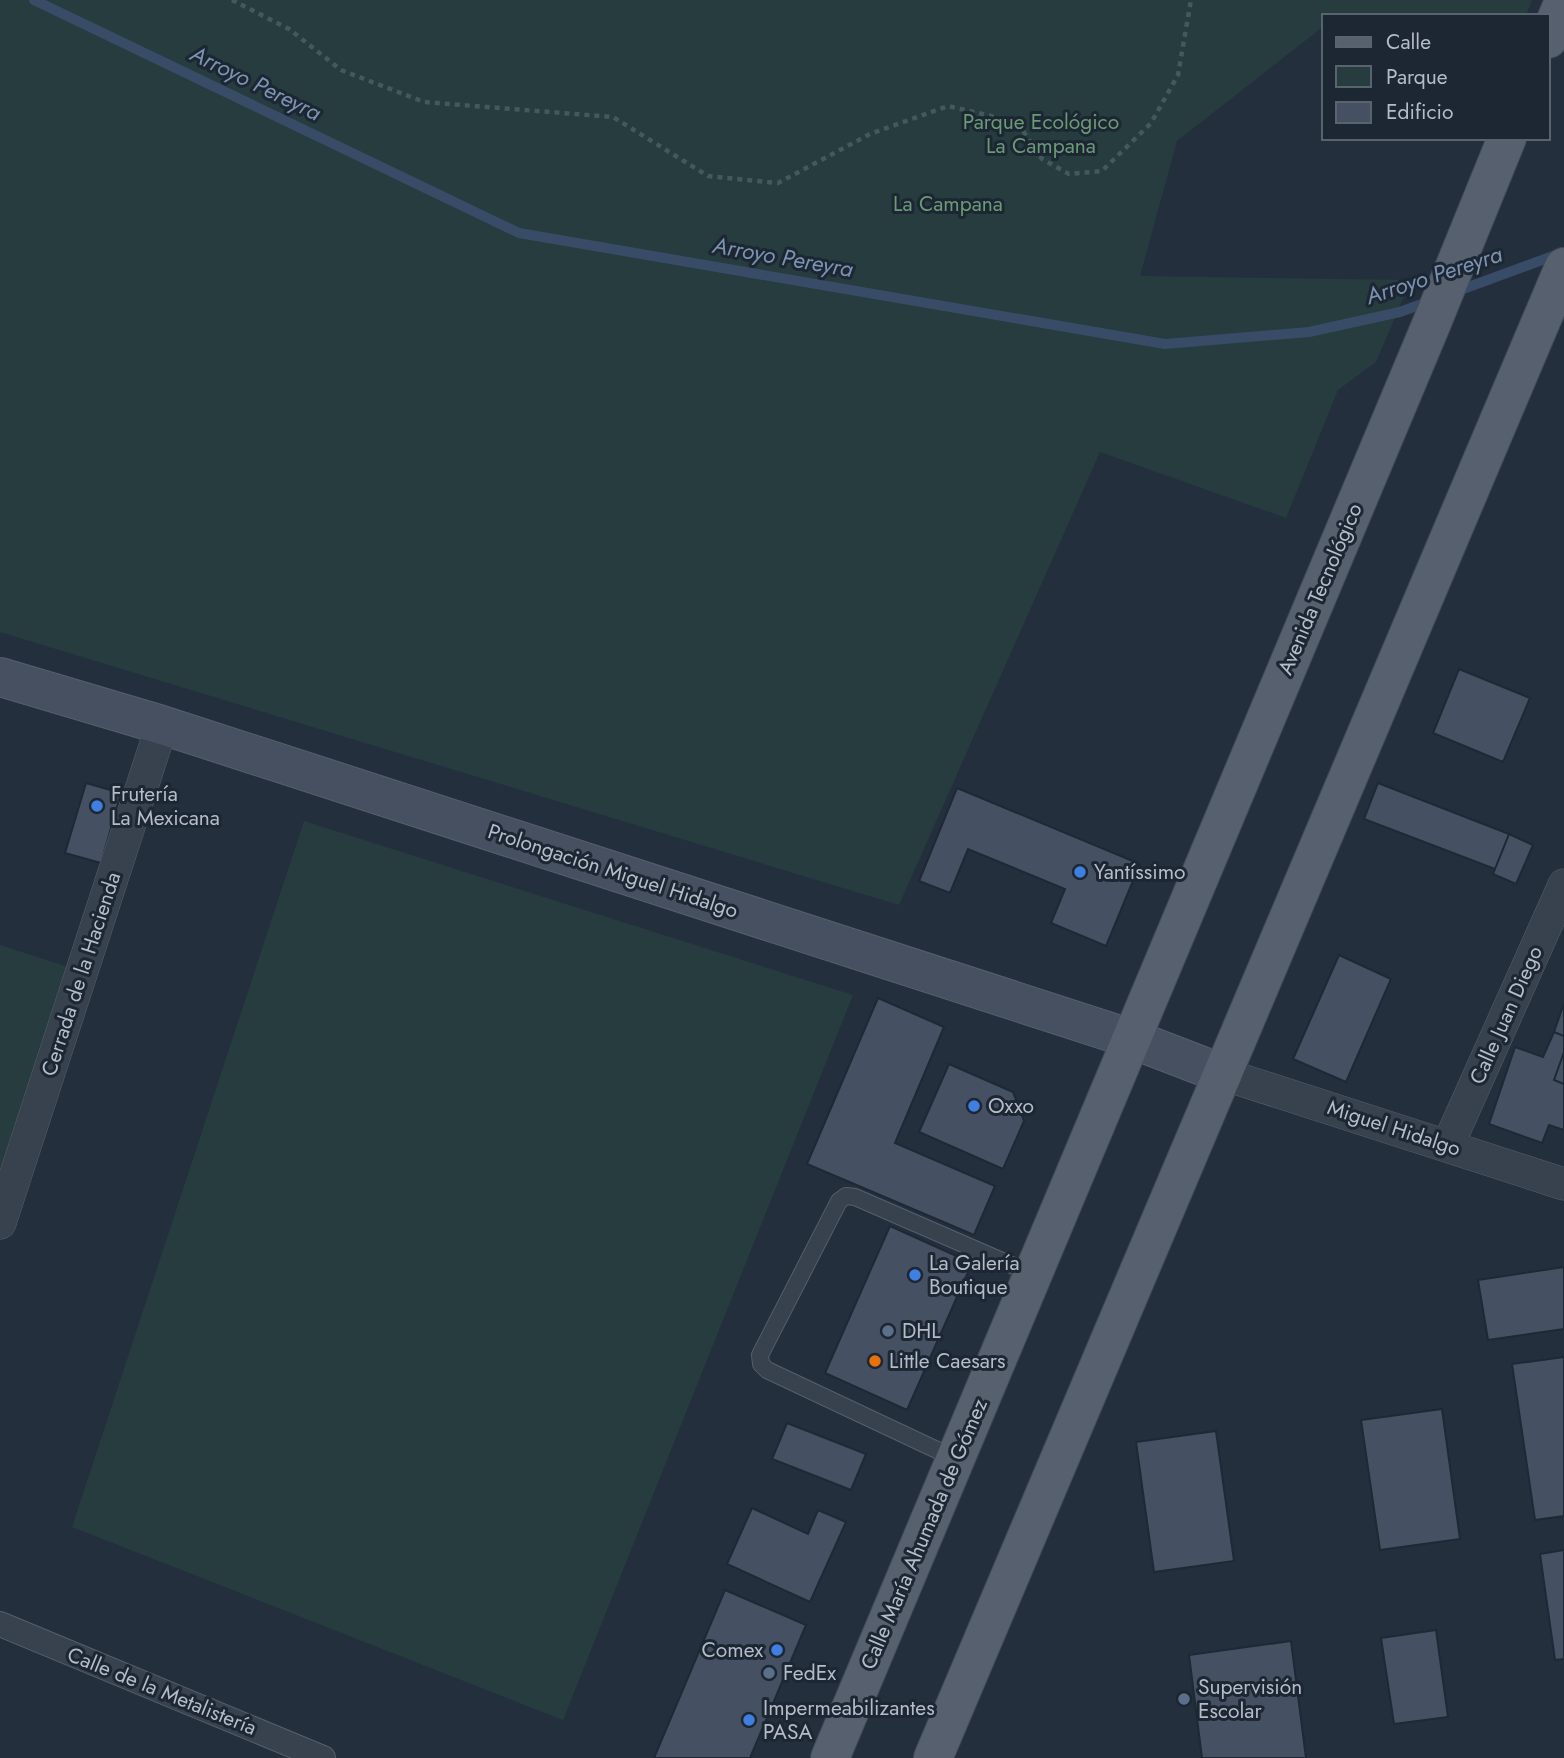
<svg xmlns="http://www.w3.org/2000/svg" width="1564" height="1758" font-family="Jost,sans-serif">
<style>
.green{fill:#263c3f}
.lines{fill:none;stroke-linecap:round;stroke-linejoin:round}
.stream{stroke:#394c67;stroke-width:10}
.building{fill:#455162;stroke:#1f2835;stroke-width:2}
.service-casing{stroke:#565f6c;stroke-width:18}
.pedestrian-casing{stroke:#565f6c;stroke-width:26}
.minor-casing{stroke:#565f6c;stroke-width:33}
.secondary-casing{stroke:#565f6c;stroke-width:40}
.primary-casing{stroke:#414a57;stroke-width:40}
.path{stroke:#44595c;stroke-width:4.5;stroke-dasharray:5 5;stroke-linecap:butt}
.service{stroke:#38414e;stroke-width:16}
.pedestrian{stroke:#38414e;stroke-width:24}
.minor{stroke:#38414e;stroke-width:32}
.secondary{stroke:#465061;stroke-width:38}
.primary{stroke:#56606e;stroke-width:38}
.shop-dot{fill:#3f7fe0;stroke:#1d2633;stroke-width:2.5}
.service-dot{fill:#5c6f8a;stroke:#1d2633;stroke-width:2.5}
.food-dot{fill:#e8710a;stroke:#1d2633;stroke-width:2.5}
.labels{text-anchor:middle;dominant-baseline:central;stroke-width:6;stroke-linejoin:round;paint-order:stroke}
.park-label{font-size:21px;fill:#6b9a76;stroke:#1d2633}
.street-label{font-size:21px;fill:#b4bcc9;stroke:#1d2633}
.poi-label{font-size:21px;fill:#b4bcc9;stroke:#1d2633;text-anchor:start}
.water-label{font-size:23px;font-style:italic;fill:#7c92b1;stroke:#1d2633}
</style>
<rect width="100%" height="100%" fill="#242f3e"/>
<path class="green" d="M0 0H1532L1526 16H1357L1342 13 1338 16H1324V26L1177 141 1140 276 1411 280 1376 362 1338 390 1286 518 1100 452 899 905 0 632Z
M304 821 853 995 563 1720 72 1527Z
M0 945 68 967 0 1173Z"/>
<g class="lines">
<path class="stream" d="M34 0 519 233 1165 344 1309 332 1400 312 1430 301
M1455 292 1561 253"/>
</g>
<path class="building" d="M1459 669 1530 698 1503 762 1433 733Z
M86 783 121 793 101 863 65 853Z
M1378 783 1509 834 1495 869 1364 819Z
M957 788 1140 864 1106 946 1051 923 1065 889 968 849 950 893 919 881Z
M1509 834 1533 845 1516 884 1493 874Z
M1339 955 1391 979 1346 1082 1293 1059Z
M878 998 944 1027 895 1143 995 1186 974 1235 807 1164Z
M1564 1003V1036L1554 1032Z
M1554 1032 1564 1036V1052L1554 1080 1564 1084V1130L1549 1125 1542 1143 1489 1124 1515 1047 1543 1057Z
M1564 1052V1084L1554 1080Z
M949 1064 1013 1092 1024 1121 1003 1169 919 1132Z
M890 1226 972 1263 907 1410 825 1373Z
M1564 1267V1329L1488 1340 1478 1280Z
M1564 1357V1516L1535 1520 1512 1364Z
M1442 1409 1460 1539 1380 1550 1361 1420Z
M787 1423 866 1454 851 1490 772 1459Z
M1216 1431 1234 1561 1154 1572 1136 1442Z
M752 1508 808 1534 818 1510 846 1522 810 1602 727 1564Z
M1564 1550V1659L1555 1660 1540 1554Z
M725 1590 806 1625 750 1758H654Z
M1436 1630 1448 1717 1394 1724 1381 1638Z
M1291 1641 1306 1758H1202L1189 1655Z"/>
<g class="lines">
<g class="service-casing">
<path id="service" d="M956 1459 767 1370 761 1364 760 1355 839 1201 846 1196 855 1197 1032 1274"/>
</g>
<g class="pedestrian-casing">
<path id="pedestrian" d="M0 1624 323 1758"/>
</g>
<g class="minor-casing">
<path id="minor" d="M1223 1074 1564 1184
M1448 1145 1564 885
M0 1223 162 725"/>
</g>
<g class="secondary-casing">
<path id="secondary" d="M0 677 162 725 1132 1039 1223 1074"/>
</g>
<g class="primary-casing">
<path id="primary" d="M1548 39 1564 1
M830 1758 1431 325 1507 138
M933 1758 1564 267"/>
</g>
<path class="path" d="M232 0 289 29 341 70 424 102 613 117 708 176 778 183 870 134 948 106 1017 122 1042 159 1069 174 1102 171 1151 123 1178 75 1191 0"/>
<use href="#service" class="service"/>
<use href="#pedestrian" class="pedestrian"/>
<use href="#minor" class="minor"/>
<use href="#secondary" class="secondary"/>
<use href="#primary" class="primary"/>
</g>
<g class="shop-dot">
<circle cx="97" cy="806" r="7"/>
<circle cx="1080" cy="872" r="7"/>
<circle cx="974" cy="1106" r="7"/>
<circle cx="915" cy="1275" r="7"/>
<circle cx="777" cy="1650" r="7"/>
<circle cx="749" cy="1720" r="7"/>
</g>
<g class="service-dot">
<circle cx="888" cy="1331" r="7"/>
<circle cx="769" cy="1673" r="7"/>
<circle cx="1184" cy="1699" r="7"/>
</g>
<circle class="food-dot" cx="875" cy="1361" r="7"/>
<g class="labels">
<g class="park-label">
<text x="1041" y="122">Parque Ecológico<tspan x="1041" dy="24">La Campana</tspan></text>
<text x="948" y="204">La Campana</text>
</g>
<g class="street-label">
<text transform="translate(1320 589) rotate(-67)">Avenida Tecnológico</text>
<text transform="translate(613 871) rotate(18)">Prolongación Miguel Hidalgo</text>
<text transform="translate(81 974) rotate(-72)">Cerrada de la Hacienda</text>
<text transform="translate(1506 1015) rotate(-66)">Calle Juan Diego</text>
<text transform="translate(1394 1128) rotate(18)">Miguel Hidalgo</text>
<text transform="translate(924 1534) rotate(-67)">Calle María Ahumada de Gómez</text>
<text transform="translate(162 1691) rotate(22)">Calle de la Metalistería</text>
</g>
<g class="poi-label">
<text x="111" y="794">Frutería<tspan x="111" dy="24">La Mexicana</tspan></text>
<text x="1094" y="872">Yantíssimo</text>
<text x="988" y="1106">Oxxo</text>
<text x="929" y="1263">La Galería<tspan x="929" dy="24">Boutique</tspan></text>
<text x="902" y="1331">DHL</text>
<text x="889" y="1361">Little Caesars</text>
<text x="763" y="1650" text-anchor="end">Comex</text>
<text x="783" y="1673">FedEx</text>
<text x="1198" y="1687">Supervisión<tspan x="1198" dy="24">Escolar</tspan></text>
<text x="763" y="1708">Impermeabilizantes<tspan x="763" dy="24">PASA</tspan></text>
</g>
<g class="water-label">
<text transform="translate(256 83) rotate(26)">Arroyo Pereyra</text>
<text transform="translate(783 257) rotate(10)">Arroyo Pereyra</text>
<text transform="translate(1434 275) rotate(-18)">Arroyo Pereyra</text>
</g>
</g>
<rect x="1322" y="14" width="228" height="126" fill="#1d2633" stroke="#59626f" stroke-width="2"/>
<rect x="1336" y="37" width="35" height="10" fill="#56606e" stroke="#59626f" stroke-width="2"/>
<text x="1386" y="49" font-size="21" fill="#b4bcc9">Calle</text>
<rect x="1336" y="66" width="35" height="21" fill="#263c3f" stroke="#59626f" stroke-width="2"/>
<text x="1386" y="84" font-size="21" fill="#b4bcc9">Parque</text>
<rect x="1336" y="102" width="35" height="21" fill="#455162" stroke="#59626f" stroke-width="2"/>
<text x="1386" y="119" font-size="21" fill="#b4bcc9">Edificio</text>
</svg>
